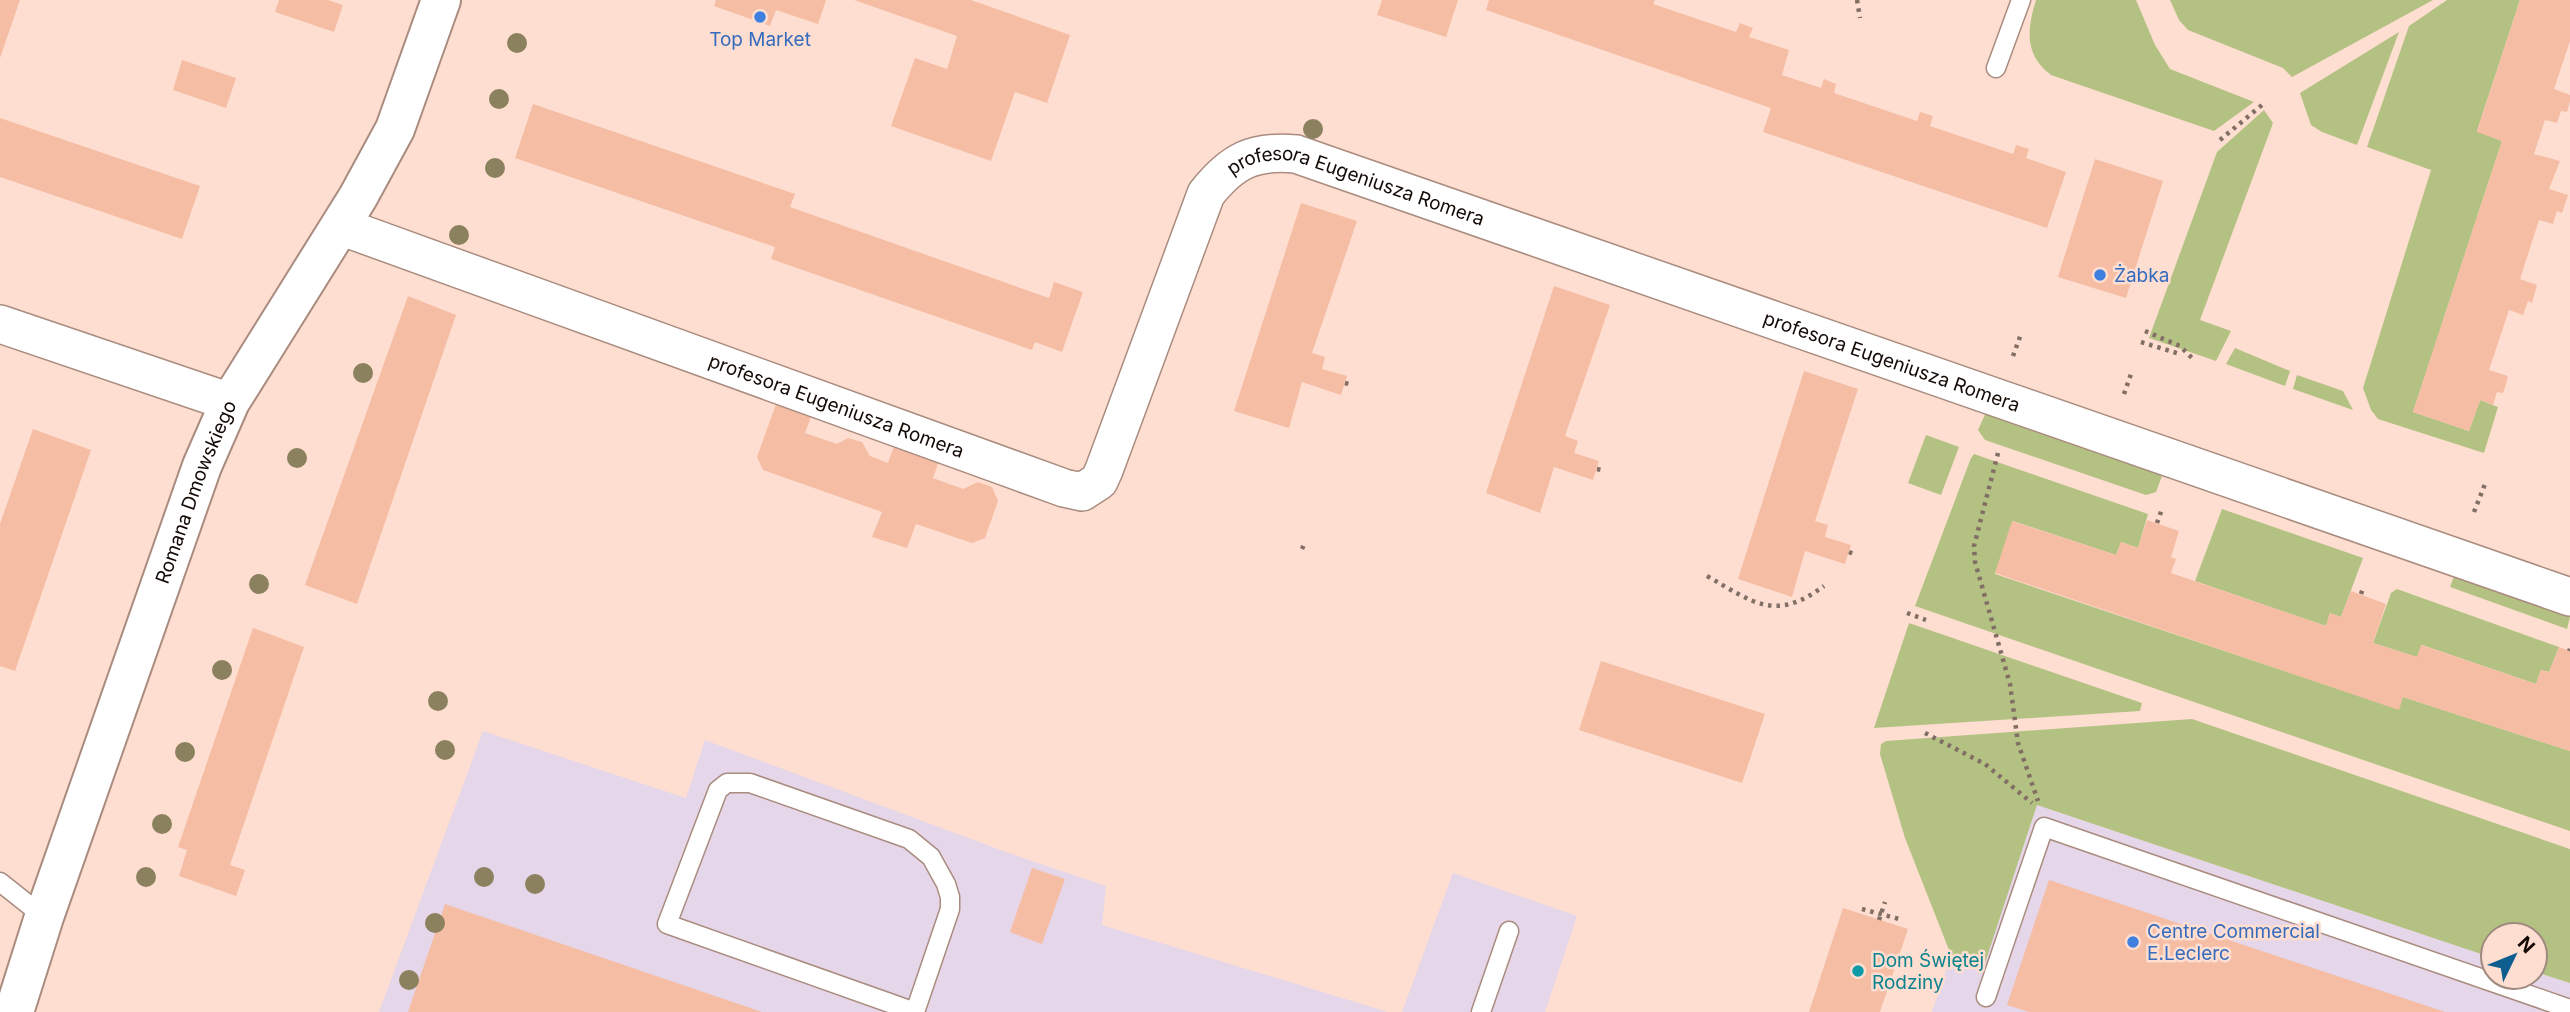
<svg xmlns="http://www.w3.org/2000/svg" width="2570" height="1012" font-family="Inter,sans-serif">
<style>
.commercial{fill:#e5d6e9}
.green{fill:#b3c282}
.building{fill:#f6bda5}
.lines{fill:none;stroke-linecap:round;stroke-linejoin:round}
.service-casing{stroke:#a98c7f;stroke-width:21}
.minor-casing{stroke:#a98c7f;stroke-width:40}
.tertiary-casing{stroke:#a98c7f;stroke-width:42}
.path{stroke:#826e65;stroke-width:4.5;stroke-dasharray:3.5 5;stroke-linecap:butt}
.service{stroke:#fff;stroke-width:18}
.minor{stroke:#fff;stroke-width:37}
.tertiary{stroke:#fff;stroke-width:38}
.tree{fill:#8b815e}
.shop-dot{fill:#3f7fe0;stroke:#feded0;stroke-width:2.5}
.culture-dot{fill:#0f9aa8;stroke:#feded0;stroke-width:2.5}
.labels{text-anchor:middle;dominant-baseline:central;stroke-width:5;stroke-linejoin:round;paint-order:stroke}
.shop-label{font-size:19px;fill:#366cbe;stroke:#feded0;text-anchor:start}
.street-label{font-size:19px;fill:#130905;stroke:#feded0}
.culture-label{font-size:19px;fill:#0d838f;stroke:#feded0;text-anchor:start}
</style>
<rect width="100%" height="100%" fill="#feded0"/>
<path class="commercial" d="M483 731 686 798 705 740 1006 852 1106 886 1102 925 1388 1012H379Z
M2037 805 2493 958V977H2535V972L2570 983V1012H1932L1951 955 1984 965Z
M1453 873 1577 916 1545 1012H1402Z"/>
<path class="green" d="M2036 0H2136L2155 45 2170 69 2254 102 2214 131 2051 75C2024 55 2027 29 2036 0Z
M2170 0H2433L2292 77 2283 68 2188 30 2179 20Z
M2447 0H2520L2477 131 2502 141 2413 412 2469 431 2480 400 2498 407 2484 453 2378 419 2371 410 2363 388 2431 170 2367 147 2409 26Z
M2399 32 2357 145 2322 132 2311 125 2300 93Z
M2264 110 2273 123 2200 320 2231 331 2216 361 2149 338 2217 152Z
M2235 348 2290 371 2285 386 2226 364Z
M2297 375 2343 391 2353 410 2293 389Z
M1988 408 2161 472 2162 476 2156 492 2146 495 1985 440 1978 430Z
M1926 435 1959 447 1941 495 1908 483Z
M1974 454 2148 514 2138 548 2121 542 2116 555 2013 521 1995 574 2398 709 2403 697 2570 751V831L1915 606 1971 458Z
M2222 509 2363 558 2341 617 2330 613 2326 626 2195 581Z
M2454 576C2493 591 2531 602 2570 617L2567 629 2450 587Z
M2397 589 2559 647 2549 672 2541 670 2536 684 2422 645 2417 657 2373 643 2391 593Z
M1909 623 2142 703 2140 711 1874 728Z
M2192 719 2570 849V983L2535 972V935H2493V958L2037 805 1984 966 1951 955 1905 838 1880 754 1881 744 1886 741Z"/>
<path class="building" d="M0 0H20L0 58Z
M279 0H328L343 5 334 32 275 12Z
M716 0H826L818 24 776 10 770 26 714 6Z
M854 0H971L1070 35 1047 103 1015 92 991 161 891 126 915 58 947 69 957 36Z
M1382 0H1458L1446 37 1377 15Z
M1489 0H1655L1653 4 1736 32 1740 23 1753 28 1749 37 1789 50 1782 75 1821 88 1824 79 1831 82 1836 84 1834 93 1917 121 1920 112 1933 116 1930 126 2013 154 2016 145 2029 149 2026 158 2066 172 2047 228 1763 132 1771 108 1486 10Z
M2520 0H2570V41L2554 89 2570 95V101L2567 112 2561 111 2557 123 2545 120 2534 154 2560 161 2549 189 2568 195 2562 213 2557 211 2553 224 2539 220 2520 279 2537 285 2532 303 2528 301 2523 315 2509 310 2489 370 2508 376 2506 384 2503 393 2497 392 2493 405 2480 400 2469 431 2413 412 2502 141 2477 132Z
M182 60 236 78 226 108 173 90Z
M533 104 795 194 790 207 1049 298 1054 282 1083 292 1062 352 1035 342 1032 350 771 259 775 247 515 158Z
M0 118 200 186 182 239 0 177Z
M2095 159 2163 181 2126 298 2058 277Z
M1301 203 1357 221 1312 353 1325 357 1322 369 1347 376 1341 395 1302 382 1289 428 1234 411Z
M1554 286 1610 305 1565 436 1578 441 1574 453 1599 461 1593 480 1554 467 1540 513 1486 493Z
M408 296 456 315 357 604 305 585Z
M1804 371 1858 389 1815 521 1828 525 1825 537 1851 545 1845 564 1805 551 1792 597 1738 579Z
M791 401 801 404 799 413 811 417 805 433 837 444 848 438 862 442 870 456 888 463 894 446 939 461 933 478 963 489 978 482 992 487 998 501 985 538 972 543 916 524 907 548 872 537 882 512 763 470 757 457 776 404 788 409Z
M33 429 91 450 15 671 0 666V524Z
M2147 520 2179 531 2171 557 2176 559 2171 573 2326 626 2330 613 2341 617 2351 591 2386 604 2373 643 2417 657 2421 645 2536 684 2541 670 2549 672 2559 647 2570 651V751L2403 697 2399 710 1995 573 2012 521 2116 555 2121 542 2138 548Z
M253 628 304 647 230 865 245 870 236 896 179 876 187 850 178 847Z
M1601 661 1765 714 1742 783 1579 730Z
M1032 868 1065 879 1042 944 1010 932Z
M2049 880 2445 1012H2029L2007 1005Z
M445 904 762 1012H408Z
M1843 908 1908 929 1880 1012H1809Z"/>
<g class="lines">
<g class="service-casing">
<path id="service" d="M1996 68 2021 0
M0 882 44 917
M1986 997 2044 827 2570 1009
M915 1012 950 909V897L946 884 931 857 909 839 750 783H727L718 790 667 924 915 1012
M1481 1012 1509 931"/>
</g>
<g class="minor-casing">
<g id="minor">
<path id="s1" d="M340 226 1064 488 1082 492 1099 481 1104 470 1206 194C1232 161 1253 150 1296 154L2570 597"/>
<path d="M0 324 230 402"/>
</g>
</g>
<g class="tertiary-casing">
<g id="tertiary">
<path id="s2" d="M14 1012 44 917 202 466 230 402 358 197 395 129 441 0"/>
</g>
</g>
<path class="path" d="M1857 0 1860 18
M2220 140 2262 105
M2145 331 2180 346 2193 359
M2141 342 2180 354
M2013 356 2021 334
M1345 383 1352 385
M2124 394 2132 371
M1998 453 1974 546 1975 562 2010 684 2018 743 2038 801
M1597 469 1602 470
M2474 512 2485 484
M2157 523 2162 509
M1302 549 1305 542
M1849 552 1856 555
M1707 576C1754 603 1775 622 1824 586
M2361 594 2363 588
M1907 613 1926 620
M2569 651 2570 649
M1925 733 1985 764 2032 803
M1862 909 1899 919
M1879 920 1885 902"/>
<use href="#service" class="service"/>
<use href="#minor" class="minor"/>
<use href="#tertiary" class="tertiary"/>
</g>
<g class="tree">
<circle cx="517" cy="43" r="10"/>
<circle cx="499" cy="99" r="10"/>
<circle cx="1313" cy="129" r="10"/>
<circle cx="495" cy="168" r="10"/>
<circle cx="459" cy="235" r="10"/>
<circle cx="363" cy="373" r="10"/>
<circle cx="297" cy="458" r="10"/>
<circle cx="259" cy="584" r="10"/>
<circle cx="222" cy="670" r="10"/>
<circle cx="438" cy="701" r="10"/>
<circle cx="445" cy="750" r="10"/>
<circle cx="185" cy="752" r="10"/>
<circle cx="162" cy="824" r="10"/>
<circle cx="146" cy="877" r="10"/>
<circle cx="484" cy="877" r="10"/>
<circle cx="535" cy="884" r="10"/>
<circle cx="435" cy="923" r="10"/>
<circle cx="409" cy="980" r="10"/>
</g>
<g class="shop-dot">
<circle cx="760" cy="17" r="7"/>
<circle cx="2100" cy="275" r="7"/>
<circle cx="2133" cy="942" r="7"/>
</g>
<circle class="culture-dot" cx="1858" cy="971" r="7"/>
<g class="labels">
<g class="shop-label">
<text x="760" y="39" text-anchor="middle">Top Market</text>
<text x="2114" y="275">Żabka</text>
<text x="2147" y="931">Centre Commercial<tspan x="2147" dy="22">E.Leclerc</tspan></text>
</g>
<g class="street-label">
<text stroke="none"><textPath href="#s1" startOffset="1283">profesora Eugeniusza Romera</textPath></text>
<text stroke="none"><textPath href="#s1" startOffset="1850">profesora Eugeniusza Romera</textPath></text>
<text stroke="none"><textPath href="#s1" startOffset="528">profesora Eugeniusza Romera</textPath></text>
<text stroke="none"><textPath href="#s2" startOffset="551">Romana Dmowskiego</textPath></text>
</g>
<g class="culture-label">
<text x="1872" y="960">Dom Świętej<tspan x="1872" dy="22">Rodziny</tspan></text>
</g>
</g>
<g transform="translate(2514 956) rotate(47)"><circle r="33" fill="#feded0" stroke="#a0897f" stroke-width="2"/>
<path d="M0-5L12 26L0 18L-12 26Z" fill="#0d5d8f"/>
<text y="-10" font-size="19" font-weight="bold" text-anchor="middle" fill="#130905">N</text>
</g>
</svg>
